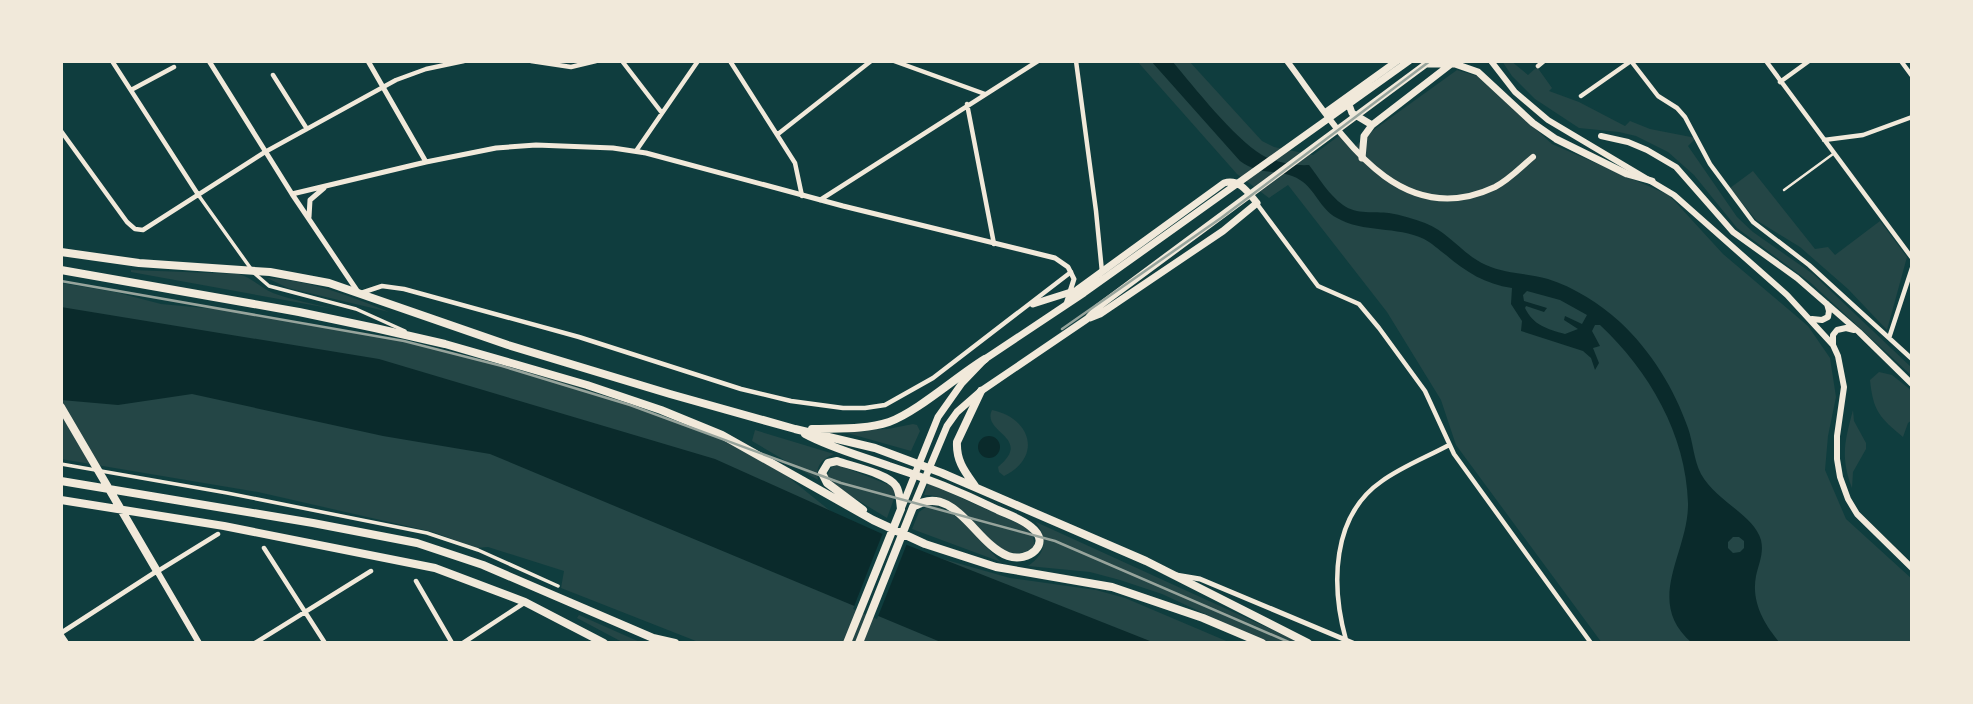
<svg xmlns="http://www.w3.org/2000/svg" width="1973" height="704" font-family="Cabin,sans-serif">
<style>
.green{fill:#244646}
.water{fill:#0a2a2b;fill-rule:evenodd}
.pier{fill:#0f3d3e}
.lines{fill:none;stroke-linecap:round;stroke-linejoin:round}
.service{stroke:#f1e9da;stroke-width:2.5}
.pedestrian{stroke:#f1e9da;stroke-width:3.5}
.minor{stroke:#f1e9da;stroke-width:4.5}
.tertiary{stroke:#f1e9da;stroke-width:5}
.secondary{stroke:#f1e9da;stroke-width:6}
.primary{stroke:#f1e9da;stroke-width:7}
.trunk{stroke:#f1e9da;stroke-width:8}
.rail{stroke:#97a49c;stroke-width:2.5}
</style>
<rect width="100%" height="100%" fill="#0f3d3e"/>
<path class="green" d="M1137 61H1189L1262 141 1274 147 1313 155 1340 135 1352 149 1375 129 1457 70 1477 76 1552 144 1669 195 1723 254 1808 326 1830 358 1836 397 1828 436 1825 470 1846 519 1912 579V643H1602L1456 445 1441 400 1387 312 1288 185 1269 198 1237 174Z
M1502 61H1511L1528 75 1537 67 1552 88 1549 91 1579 102 1625 126 1630 121 1650 129 1696 138 1688 146 1737 217 1753 232 1813 274 1912 368V376L1811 283 1737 228 1694 175 1668 152 1636 136 1619 132 1579 128 1535 99 1512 76Z
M1753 171 1815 249 1828 247 1835 255 1880 221 1907 257 1887 330 1848 289 1800 247 1756 220 1730 188Z
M131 270 239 274C252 278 260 287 273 293 292 300 314 304 334 309L131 272Z
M267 278C310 280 350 296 389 312L288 288Z
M61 283 115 292 161 304 226 310 379 336 496 363 562 382 618 400 723 438 772 464 844 522 929 555 1010 578 1096 590 1125 598 1231 643H701L561 588 564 571 488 547 476 548 433 532 258 492 61 459Z
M1879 372 1892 375 1912 391V420L1908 423 1903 437C1880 418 1873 411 1870 380Z
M992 410C1031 418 1043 457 1004 476L999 472 998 467C1034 437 981 433 992 410Z
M1853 410 1854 421 1866 443V449L1853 472 1852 488C1840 457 1845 440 1853 410Z
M913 424 917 425 920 431 911 451 840 431 888 429Z
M755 430 834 454C822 459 815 466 818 480L752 441Z
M838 465 892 486 896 493 887 518 833 485 827 475 832 467Z
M928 483 1026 527 1032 533 1035 546C994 578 972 492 924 495Z
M929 505C956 506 982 544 1001 562L912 529 919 512Z
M1036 522 1301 643H1268L1162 594 1120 580 1090 572 1028 566C1046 554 1048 539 1036 522Z
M579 615 642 643H624L577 618Z"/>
<path class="water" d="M1151 61H1172C1195 88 1233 137 1262 155 1274 162 1295 166 1309 165 1319 178 1329 195 1343 205 1357 215 1374 211 1389 213 1401 215 1414 219 1425 223 1449 232 1463 255 1486 265 1506 274 1527 273 1548 279 1574 287 1600 304 1620 322 1651 351 1674 388 1688 428 1693 442 1694 461 1701 474 1716 501 1754 515 1761 540 1764 553 1759 563 1756 576 1751 602 1764 624 1780 643H1692C1643 601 1689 553 1688 503 1686 434 1649 371 1600 325H1595L1592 331 1600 346 1593 348 1599 363 1595 370 1591 358 1583 351 1521 331 1522 321 1511 304 1512 288C1485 284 1466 272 1446 255 1439 250 1432 243 1424 239 1397 226 1363 233 1337 218 1320 209 1315 189 1300 180 1282 168 1261 177 1240 161ZM1527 291 1560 300 1587 315 1582 324 1565 316 1564 320 1578 329 1565 334C1547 329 1533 325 1525 308L1526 306 1544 312 1547 308 1524 301 1523 295ZM1733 537H1739L1744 541V548L1740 552 1733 553 1728 548V542Z
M61 307 379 359 715 459 907 545 1155 643H943L490 454 383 436 192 394 118 405 61 400Z
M978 447a11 11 0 1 1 22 0a11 11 0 1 1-22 0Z"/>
<path class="pier" d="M884 530 908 541 877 619 853 609Z"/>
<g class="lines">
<path class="service" d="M1784 190 1833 154"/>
<path class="pedestrian" d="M199 196 254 273 269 286 356 309 405 331
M61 464 227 493 427 533 478 550 558 586"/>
<path class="minor" d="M112 61 199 196
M531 61 571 67 596 61
M622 61 662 113
M730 61 795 163 802 196
M894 61 985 94
M1076 61 1096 211 1102 272
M1631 61 1658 96 1677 108 1685 117 1710 164 1753 222 1809 265 1912 359
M1766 61 1912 258
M1901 61 1912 76
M1538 66 1544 61
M273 75 307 129
M1780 82 1809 61
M131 90 174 67
M1581 96 1631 61
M967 104 994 244
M61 131 127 222 135 229 143 230 265 152 396 80 426 69 464 61
M778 134 871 61
M1824 140 1863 135 1912 117
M636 151 698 61
M820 200 1038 61
M1257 204 1318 286 1359 304 1379 328 1425 391 1454 454 1591 643
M361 293 382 286 404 289 579 337 741 389 791 401 843 408H865L885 405 933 378 1071 272
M1889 338 1912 268
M264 548 325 643
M158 571 218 534
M416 581 452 643
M61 634 67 643
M1346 640C1331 586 1331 516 1382 481 1403 466 1427 457 1449 445
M255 643 371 571
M463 643 524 603"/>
<path class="tertiary" d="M209 61 292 194 358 292
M368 61 426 162
M292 194 426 162 496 148 536 145 613 148 646 153 843 206 1055 258 1068 267 1074 279 1066 304
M309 217 310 200 324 188
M1176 575 1200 579 1353 643
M61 633 157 571"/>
<path class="secondary" d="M1287 61C1337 127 1395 234 1495 187 1509 180 1521 167 1533 157
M1491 61 1515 92 1548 120 1674 195 1787 295 1833 345 1838 356 1844 387 1837 436V459L1840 477 1848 499 1857 514 1912 568
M1601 136 1628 142 1647 150 1676 167 1733 232 1797 278 1859 332 1912 384
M1812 319 1822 320 1828 317 1829 311 1827 304
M1833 345V335L1837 330 1846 328 1854 330
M157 571 199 643"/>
<path class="primary" d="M1426 64H1455L1478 72 1533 123 1556 139 1627 174 1652 181
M1348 102 1352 113 1372 125
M1326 112 1397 61
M1362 158 1364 136 1372 125 1451 64
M1071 297 1078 289 1224 183C1239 178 1248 192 1257 203L1223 231 1100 314 1090 318
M1033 304 1074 291
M913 507 947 426 957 412 981 391 1087 319 1098 307 1430 61
M901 509 938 417 962 383 985 359 1084 293 1409 61"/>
<path class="trunk" d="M61 252 139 263 270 272 329 283 508 345 670 394 795 429 875 448 942 473 1146 561 1308 643
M61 270 299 312 375 328 445 344 587 385 661 410 722 435 873 520 925 544 996 567 1112 587 1203 618 1262 643
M61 407 157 571
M812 429C837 428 865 430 889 422 917 412 957 376 985 359
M805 434C831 448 861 456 889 466 927 478 963 493 998 510 1009 515 1022 519 1031 527 1053 544 1028 563 1008 556 975 544 954 481 913 507L859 643
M61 481 313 523 417 543 483 565 653 638 675 643
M975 486C965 472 956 461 957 442L981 391
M61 500 224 526 435 568 525 602 604 643
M847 643 901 509C900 502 900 492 896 486 889 474 851 466 837 461L828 463 822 473 827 483 863 510"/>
<path class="rail" d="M61 281 404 341 502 366 630 405 841 483 1055 541 1291 643
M1062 329 1221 218 1430 61"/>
</g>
<rect width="1973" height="704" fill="none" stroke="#f1e9da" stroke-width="126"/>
</svg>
